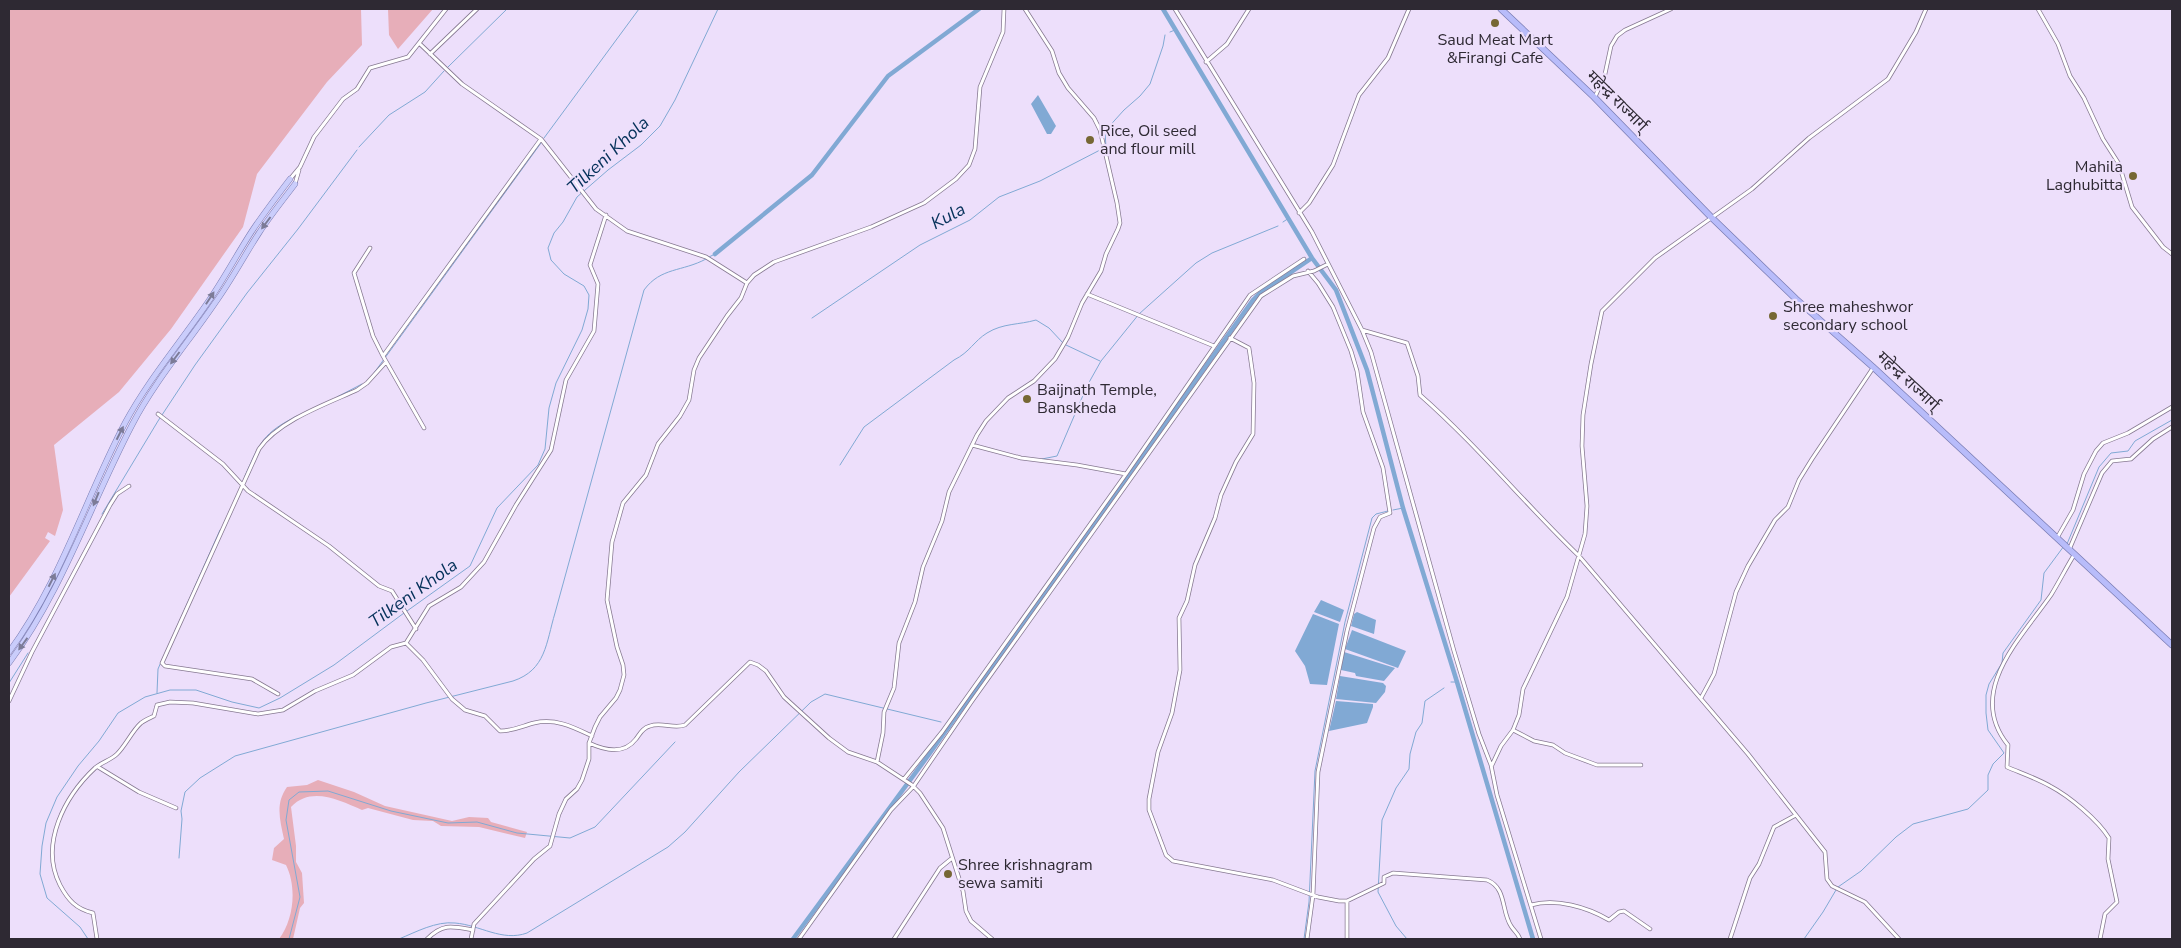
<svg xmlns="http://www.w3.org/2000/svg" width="2181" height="948" font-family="'Nunito Sans','Noto Sans Devanagari',sans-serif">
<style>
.green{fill:#e7aeb9}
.water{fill:#81a9d4}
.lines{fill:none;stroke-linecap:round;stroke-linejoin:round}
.stream{stroke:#81a9d4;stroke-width:1}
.canal{stroke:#81a9d4;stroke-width:4.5}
.minor-casing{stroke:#867991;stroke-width:4.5}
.primary-casing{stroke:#7c7eb4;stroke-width:6}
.trunk-casing{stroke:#7c7eb4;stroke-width:7}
.minor{stroke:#fff;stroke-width:3}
.primary{stroke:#cacdfb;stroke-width:5}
.trunk{stroke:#b8bcfa;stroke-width:5.5}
.oneway{fill:#7c7b97}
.poi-dot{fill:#766734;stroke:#eddffb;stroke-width:2}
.labels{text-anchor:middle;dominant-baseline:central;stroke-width:4.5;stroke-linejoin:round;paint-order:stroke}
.poi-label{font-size:16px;fill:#2e2933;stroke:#eddffb;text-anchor:start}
.street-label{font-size:16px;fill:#2e2933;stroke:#eddffb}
.water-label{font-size:18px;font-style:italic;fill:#05315a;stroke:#eddffb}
</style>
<rect width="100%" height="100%" fill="#eddffb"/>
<path class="green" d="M9 9H361L362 45 327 82 257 174 243 227 171 329 119 392 54 445 63 510 55 536 48 532 45 538 50 541 9 597Z
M388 9H433L398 49 389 35Z
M318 780 354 792 385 806 452 821 469 817 488 818 491 822 527 832 525 838 479 827 441 826 433 821 413 820 368 808 362 810C339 800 311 786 291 807L296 846V862L302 873 304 903 300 908 293 939H279C294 919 297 887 286 865L272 860 274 848 284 839C280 820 275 804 287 787L307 785Z"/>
<path class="water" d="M1038 95 1056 126 1051 134H1047L1031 104Z
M1321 600 1344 610 1340 622 1314 612Z
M1357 612 1376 620 1374 634 1351 626 1354 614Z
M1313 614 1339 624 1327 685 1310 684 1305 666 1295 651Z
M1352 630 1406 651 1398 668 1345 649Z
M1344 652 1395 668 1384 681 1356 676 1355 673 1341 670Z
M1340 676 1383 683 1386 686 1385 692 1376 703 1336 699Z
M1336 701 1373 704V707L1367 723 1329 731Z"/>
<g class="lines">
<path class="stream" d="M1170 32 1175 30
M448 67 507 9
M544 138 639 9
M359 147 389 115 425 92 444 71
M1106 148 1105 131 1124 110 1140 96 1150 84 1163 46 1165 35
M1283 222 1289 218
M709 257 715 254
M812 318 920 245 970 220 999 197 1040 181 1102 149
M1066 345 1100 361
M374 373 541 143
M337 397 362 384
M1042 459 1057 456 1087 386 1101 361 1139 314 1196 263 1212 253 1278 226
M840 465 864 427 954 360C970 352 974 341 987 333 1003 323 1019 325 1036 320L1049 328 1063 343
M245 476C260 442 263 433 297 416
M1393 510 1403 508
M102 514 158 421 195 365 247 293 298 229 357 150
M2067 544 2099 467 2111 453 2128 451 2135 441 2172 420
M407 611 470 566 497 508 538 465 545 449 549 408 556 383 582 330 588 309 589 295 584 286 564 274 551 260 548 248 554 233 563 222 577 197 608 170 641 145 660 126 675 100 718 9
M172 638 220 530
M1451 682H1457
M9 683 28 653
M157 693 158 669 161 662
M179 858 182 819 181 811 185 792 200 778 235 756 426 703 513 681C546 670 546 643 555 613L644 290C661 267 682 272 706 259
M1838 887 1861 871 1896 837 1913 824 1968 809 1988 790V775L1993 764 2004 753 1988 730 1986 713V695L1989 684 2002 663 2003 653 2041 600 2044 573 2064 546
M88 939 80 927 47 898 40 874 42 846 46 823 57 797 78 766 99 741 118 713 145 697 170 690H196L232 702 259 708 280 698 334 665 404 613
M289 939 300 897 286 820 289 800 299 792 328 791 391 811 448 823 477 822 517 833 570 838 595 827 675 742
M399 939C416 932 436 921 455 923 480 925 502 942 527 933L668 847 685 832 739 772 811 702 825 694 941 722
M1304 939 1309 902 1315 771 1345 622 1372 518 1376 514 1388 511
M1407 939 1396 926 1378 892 1382 820 1396 788 1409 769 1410 754 1416 732 1422 723 1425 701 1444 688
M1804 939 1823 912 1836 890"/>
<path class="canal" d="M1163 9 1312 258 1336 290 1367 370 1403 508 1457 682 1533 939
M715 254 812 175 888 76 979 9
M793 939 930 753 1253 300 1260 293 1312 258"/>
<g class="minor-casing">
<path id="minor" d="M1175 9 1312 232 1362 330 1371 352 1454 651 1479 734 1491 765 1497 795 1541 939
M2038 9 2058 44 2070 76 2084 98 2103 139 2119 164 2132 207 2163 247 2172 254
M420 44 462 84 541 139 596 209 627 231 706 257 747 283
M430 54 477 9
M1206 62 1227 44 1249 9
M1595 97 1605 74 1611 46 1617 36 1625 30 1671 9
M290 179 300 167 314 137 343 99 357 89 370 68 408 57 446 9
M295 184 299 170
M1299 213 1309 203 1333 165 1359 95 1388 58 1409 9
M370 248 354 273 373 336 383 356 424 428
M1087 294 1214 346
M1362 330 1407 343 1418 376 1420 395C1477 445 1525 504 1579 556L1748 754 1825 852 1827 879 1832 886 1865 902 1899 939
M1230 338 1249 348 1254 383 1253 434 1236 462 1221 495 1215 518 1195 565 1187 601 1179 618 1180 670 1172 713 1158 752 1149 799V810L1166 855 1173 861 1273 880 1318 897 1339 901H1347L1380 885 1384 883V877L1393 873 1487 880C1507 888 1501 911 1511 926 1514 931 1518 933 1520 939
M383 356 541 139
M158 414 223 464 248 491 329 546 379 586 392 591 416 629
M972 445 1021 458 1077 465 1126 474
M2057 538 2073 510 2084 474 2096 451 2103 443 2128 433 2172 407
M2069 550 2102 473 2112 461 2131 459 2153 439 2172 427
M2074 555C2066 568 2059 582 2051 595 2021 638 1965 692 2008 745L2007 767C2021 773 2036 778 2050 786 2069 796 2098 820 2109 838L2108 859 2117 902 2105 914 2100 939
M278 694 252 679 165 666 162 663 259 449C278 421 326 404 357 390L367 383 386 362
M1701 698 1714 674 1736 592 1748 566 1775 520 1788 507 1799 480 1812 459 1873 368
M9 701 32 652 110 505 117 494 129 486
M1513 730 1534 741 1553 745 1565 753 1597 765H1641
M592 736C573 727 556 718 534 723 522 726 513 731 500 731L485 716 465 710 452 699 423 660 406 643 429 606 461 587 484 562 516 505 551 450 566 380 594 331 598 284 590 265 606 215
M589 743C604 750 624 755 636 739 640 734 642 728 650 726 661 722 674 729 685 725L750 662 758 665 766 671 784 697 829 738 848 752 877 762 912 785 920 793 943 828 963 891 966 911 971 921 992 939
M877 762 883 733 884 712 894 688 899 643 915 602 923 567 942 521 949 492 977 435 986 421 1008 398 1034 381 1055 359 1068 337 1082 303 1101 271 1106 254 1118 229 1120 223 1117 203 1100 130 1094 118 1068 88 1059 73 1052 51 1025 9
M1492 765 1501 746 1513 730 1519 715 1523 689 1567 597 1585 534 1587 506 1582 446 1583 415 1591 364 1602 311 1655 258 1752 189 1809 138 1888 79 1916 32 1926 9
M98 767 139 792 176 808
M904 779 942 732 1126 474 1250 295 1304 259
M1531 905C1556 898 1587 907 1609 920L1619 912 1624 911 1650 929
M97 939 93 913C76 909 68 900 60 885 39 844 65 796 95 768 102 762 111 760 117 754 126 745 132 731 141 723 145 720 150 718 154 716L157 705 170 702 193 703 258 714 283 710 315 691 353 675 391 647 406 643
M427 939C443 923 452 926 473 930
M471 939 474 924 534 859 550 846 559 814 566 799 577 789 582 780 589 759V743L595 727 600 717 616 698 620 690 624 675 623 665 617 647 607 600 612 542 623 503 646 475 658 444 680 416 689 400 694 370 699 358 727 316 741 298 747 283 754 275 774 262 871 227 924 203 956 179 969 165 975 149 980 87 1003 32 1004 9
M799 939 891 810 913 787 972 701 1261 296 1293 276 1314 271 1328 264
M894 939 940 868 951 859
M1307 939 1313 895 1318 772 1347 631 1374 528 1380 517 1390 513 1383 468 1363 412 1357 371 1351 351 1333 307 1318 283 1308 271
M1347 939V901
M1730 939 1750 878 1759 864 1774 827 1796 815"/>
</g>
<g class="primary-casing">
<path id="primary" d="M9 652C60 583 85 499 125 423 148 380 180 343 208 302 224 279 237 254 252 231 264 213 277 196 290 179
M9 663C63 590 90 505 132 425 155 381 187 344 215 303 231 281 244 256 259 233 270 216 283 200 295 184"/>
</g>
<g class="trunk-casing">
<path id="trunk" d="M1501 9 1594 97 1711 217 1796 299 1873 367 2172 645"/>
</g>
<use href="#minor" class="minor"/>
<use href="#primary" class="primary"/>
<use href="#trunk" class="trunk"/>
</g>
<defs><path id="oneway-solid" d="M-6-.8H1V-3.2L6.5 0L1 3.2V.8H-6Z" transform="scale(1.25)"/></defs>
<g class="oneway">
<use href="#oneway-solid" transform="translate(266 223) rotate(127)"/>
<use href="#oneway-solid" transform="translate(210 298) rotate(-57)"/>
<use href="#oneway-solid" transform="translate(175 358) rotate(127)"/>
<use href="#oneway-solid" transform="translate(120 433) rotate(-63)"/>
<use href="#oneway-solid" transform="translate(96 499) rotate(112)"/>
<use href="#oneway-solid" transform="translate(52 580) rotate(-63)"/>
<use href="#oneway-solid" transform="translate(23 644) rotate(126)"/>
</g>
<g class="poi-dot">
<circle cx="1495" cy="23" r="5"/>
<circle cx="1090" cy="140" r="5"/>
<circle cx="2133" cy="176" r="5"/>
<circle cx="1773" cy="316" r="5"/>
<circle cx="1027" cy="399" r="5"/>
<circle cx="948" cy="874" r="5"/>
</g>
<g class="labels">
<g class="poi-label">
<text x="1495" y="40" text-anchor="middle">Saud Meat Mart<tspan x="1495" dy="18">&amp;Firangi Cafe</tspan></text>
<text x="1100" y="131">Rice, Oil seed<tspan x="1100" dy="18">and flour mill</tspan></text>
<text x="2123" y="167" text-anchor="end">Mahila<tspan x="2123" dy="18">Laghubitta</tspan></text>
<text x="1783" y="307">Shree maheshwor<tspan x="1783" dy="18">secondary school</tspan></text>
<text x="1037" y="390">Baijnath Temple,<tspan x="1037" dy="18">Banskheda</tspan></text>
<text x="958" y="865">Shree krishnagram<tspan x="958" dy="18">sewa samiti</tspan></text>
</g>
<g class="street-label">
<text transform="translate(1617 101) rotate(45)">महेन्द्र राज्मार्ग्</text>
<text transform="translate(1908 381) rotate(43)">महेन्द्र राज्मार्ग्</text>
</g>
<g class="water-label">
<text transform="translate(608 155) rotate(-43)">Tilkeni Khola</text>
<text transform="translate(948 216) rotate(-28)">Kula</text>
<text transform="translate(413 593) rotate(-36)">Tilkeni Khola</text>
</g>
</g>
<rect width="2181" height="948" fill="none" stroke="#2e2933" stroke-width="20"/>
</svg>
